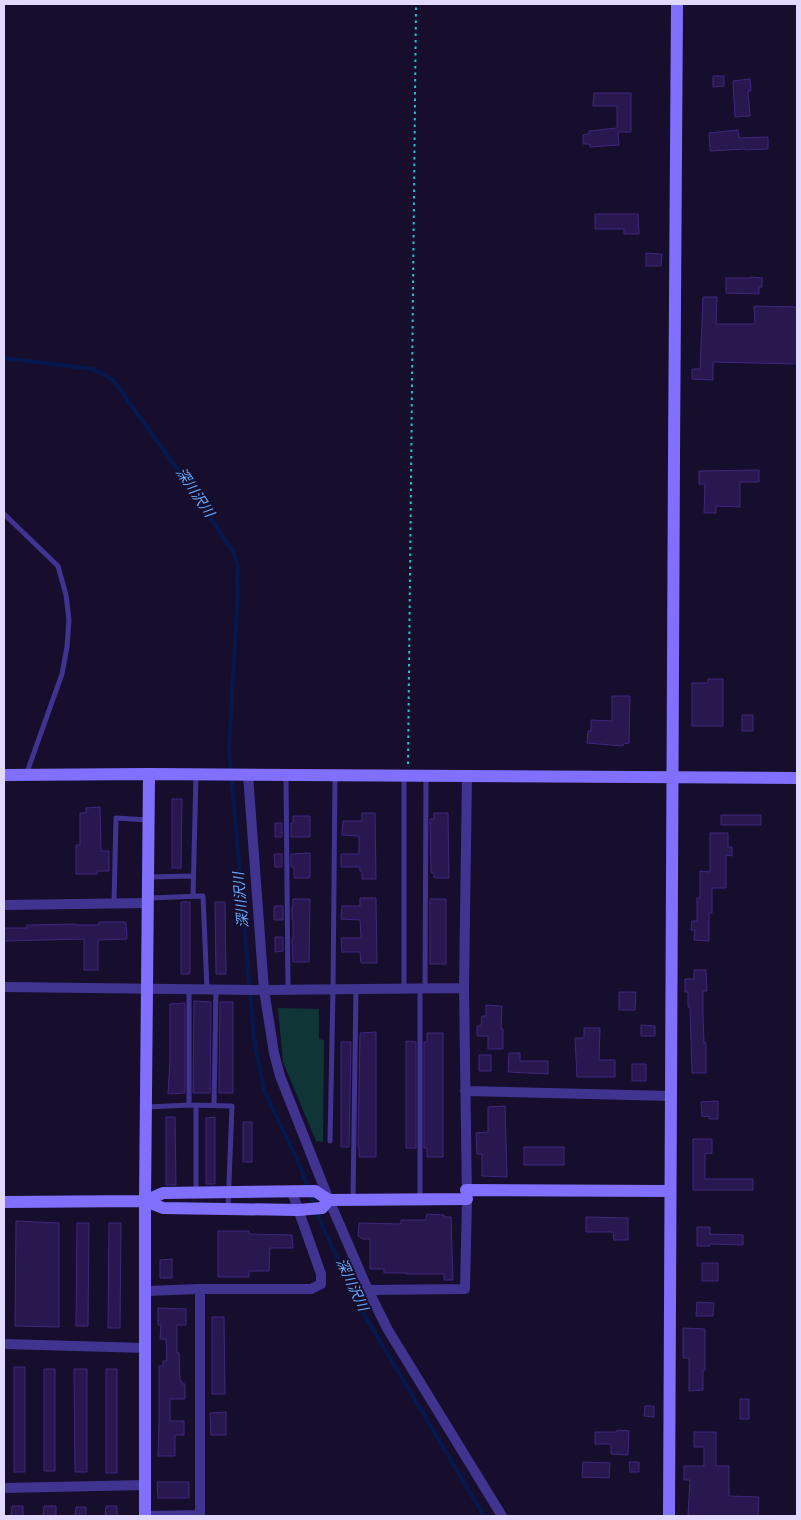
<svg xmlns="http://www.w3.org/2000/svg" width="801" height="1520" font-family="Overpass,'Noto Sans JP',sans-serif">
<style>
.green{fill:#103537}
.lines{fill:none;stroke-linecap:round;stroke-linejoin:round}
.stream{stroke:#05194f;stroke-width:4}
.building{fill:#28184f;stroke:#40277e}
.path{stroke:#22c5ca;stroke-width:2;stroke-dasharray:2.5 4;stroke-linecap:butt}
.lane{stroke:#403490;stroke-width:5}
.street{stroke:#403490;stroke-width:10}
.secondary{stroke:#8170ff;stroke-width:12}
.labels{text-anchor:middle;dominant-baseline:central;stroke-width:4;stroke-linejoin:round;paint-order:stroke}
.water-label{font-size:14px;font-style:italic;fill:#67abff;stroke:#160e2c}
</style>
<rect width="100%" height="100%" fill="#160e2c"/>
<path class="green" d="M278 1008 319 1009V1039L324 1040 323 1142 316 1141 283 1062Z"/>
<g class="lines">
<path class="stream" d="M4 358 93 369 113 380 183 477 233 552 238 567 237 582 238 590 229 748 254 1039 264 1090 300 1166 322 1225 358 1304 484 1516"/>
</g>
<path class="building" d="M713 76H724V86L713 87Z
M750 79 751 91H748L750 116 735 117 733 81Z
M594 93H631V132H618L619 145 590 147V144H583V135L589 134V131L617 128V106H593Z
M738 130 739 138 768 137V149L745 150V149L710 151 709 133Z
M595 214H638L639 234H624V229H595Z
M646 253 662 254 661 266H646Z
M751 277 762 278V287H759V294L726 293V278H751Z
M703 297H717L716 324H755L754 306 797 307V364L713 362V380L692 379V369H700Z
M759 470V482H740V507L716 506V513H704L705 484H699V471Z
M708 679H723V726H692V683H708Z
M612 696H630L629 743 623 744V746L587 743 588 731H591V720L612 721Z
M742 715H753V731H742Z
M172 799H182L181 868H172Z
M100 807 101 851H109V871H97V874H76V845H80V813H86V808Z
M362 813H375L376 879H362V871H360V867H341V854H359V836L342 835 343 821H362Z
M434 813H448L449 878H434V873H431L430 819H434Z
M721 815H761V825H721Z
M293 816H310V837H291V823H293Z
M275 823H282V837H275Z
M710 833H728V847H732V856L726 855V888H712V913H709V941L694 940 695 930H691L692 921H697V898H700V871L710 872Z
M310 853V878H294V867H291V854Z
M274 854H282V867H275Z
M360 898H376L377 963H361L360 952H342L341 938H361L360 920 341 919 342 906H360Z
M293 899H310L309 962H293L292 938H293V920H292V906H293Z
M430 899H446V964H430Z
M181 902H190V974H181Z
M215 902H225L226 974H216Z
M274 906H283V920H274Z
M99 922H126L127 939 98 940V970H84V939L4 941V928H27V925L75 924V925H99Z
M275 937H283V951L275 952Z
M694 970H706L707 991H703V1014L704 1043H706V1073H692L690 1007H688V992H685V979H694Z
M619 992H636L635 1010H619Z
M194 1001 211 1002 210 1093H193Z
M220 1002H233V1093H219Z
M185 1003V1093L168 1094 170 1060V1004Z
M486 1005 502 1006 501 1029H503V1049H488V1036H477V1026H481L482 1016H486Z
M641 1025 655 1026V1036H641Z
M584 1028H600L599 1060H615V1077H577L575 1038H584Z
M376 1032V1157H359V1147H358L360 1033Z
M427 1033H443V1157H427V1148H424V1042H427Z
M406 1041 416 1042V1148H406Z
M341 1042H351L349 1147H341Z
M509 1053H520V1061H548V1074L508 1072Z
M479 1055H491V1071H479Z
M632 1064H646V1081H632Z
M718 1101V1119H709V1116L702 1117 701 1102Z
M505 1106 507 1177 482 1176V1154H477L476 1133 488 1132V1107Z
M166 1117H175L176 1185H166Z
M215 1117V1184H206V1118Z
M243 1122H252V1162H243Z
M693 1139H712V1153L705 1154V1179H753V1190H693Z
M524 1147H564V1165H524Z
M427 1214 444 1215V1217H451L453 1280H444V1274H407V1273H384V1269H370V1239H363L358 1236 359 1223 401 1224V1220H426Z
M586 1217 628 1218V1240H614L613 1232H586Z
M16 1221 59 1223V1327L15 1326Z
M77 1223H89L88 1326H76Z
M109 1223H121L120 1328H108Z
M697 1227H710V1234L743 1235V1245L710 1244V1246H697Z
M218 1231H249V1234L292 1235 293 1248H270L269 1271H249V1277H218Z
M172 1259V1278H160V1260Z
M702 1263H718V1281H702Z
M697 1302 714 1303 713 1316H696Z
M158 1308 186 1309V1325H177V1353H179L180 1381H182V1384H185V1399H170V1421H184V1435H175V1456H158L159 1424V1366H163V1361H167L166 1339H160L161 1325H158Z
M212 1317H224L225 1394H212Z
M683 1328 705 1329V1370H703V1390L689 1391V1358H683Z
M14 1367H25V1472H14Z
M44 1369H55V1471H44Z
M74 1369H87V1472H75Z
M106 1369H117V1473H106Z
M740 1399H749V1419H740Z
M645 1406H654V1417L644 1416Z
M226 1412V1435H211L210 1413Z
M617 1430 629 1431 628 1455 611 1454V1444H595V1432H617Z
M694 1432H716V1466H729V1496L759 1497 758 1516H688L690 1480H684V1466H704V1447H694Z
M583 1462 610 1463 609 1478 582 1477Z
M629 1462H639V1472H630Z
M157 1482H189V1498H158Z
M12 1506H23V1516H11Z
M44 1506H56V1516H43Z
M106 1506H117V1516H105Z
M76 1507H86V1516H75Z"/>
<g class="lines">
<path class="path" d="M408 764 416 4"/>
<path class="lane" d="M4 514 58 566 66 595 69 620 67 647 62 674 26 775
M286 776 288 990
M149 877 193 876
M193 896 196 775
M149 898 203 896 207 989
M114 903 116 818 148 820
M404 988V777
M425 988 426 777
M189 1105V989
M214 1105 216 989
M147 1107 189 1105 232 1106 228 1208
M330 1141 333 990 335 776
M196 1192V1105
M420 1198V989
M353 1199 356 989"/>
<path class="street" d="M248 775 264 990 274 1053 280 1076 329 1200 368 1290 388 1330 502 1516
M4 905 147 903
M4 987 264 990 464 988
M465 1091 670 1096
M368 1290 465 1289 467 1199 464 988 467 776
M146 1291 200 1289H311L321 1284V1274L292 1192
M4 1344 146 1348
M4 1488 145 1485
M148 1516 200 1515V1289"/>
<path class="secondary" d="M4 775 149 774
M466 1190 669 1191
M145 1201 163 1193 315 1191 329 1200 467 1199
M4 1202 145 1201 163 1208 298 1210 322 1208 329 1200
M145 1516V1201L149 774 797 778
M669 1516C669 1012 674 508 677 4"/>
</g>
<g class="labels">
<g class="water-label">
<text transform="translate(194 493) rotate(56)">深川沢川</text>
<text transform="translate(242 900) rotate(-95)">深川沢川</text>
<text transform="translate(351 1285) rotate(65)">深川沢川</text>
</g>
</g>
<rect width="801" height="1520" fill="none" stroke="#e1d9ff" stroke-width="10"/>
</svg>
